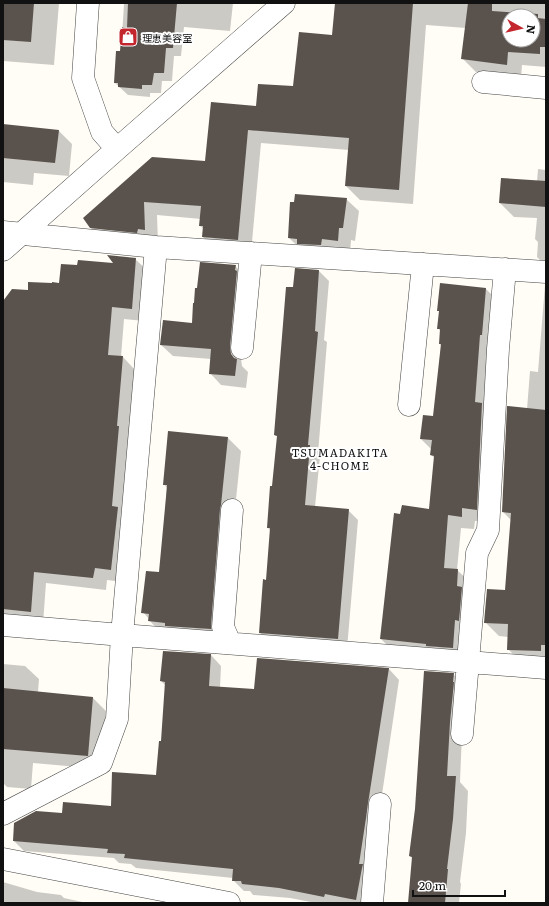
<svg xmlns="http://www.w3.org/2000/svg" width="549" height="906" font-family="Literata,'Noto Sans JP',serif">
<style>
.shadow{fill:#0003;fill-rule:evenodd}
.building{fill:#5a524d;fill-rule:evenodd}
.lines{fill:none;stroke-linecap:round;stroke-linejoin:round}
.minor-casing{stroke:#444;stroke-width:23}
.minor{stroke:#fff;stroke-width:22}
.labels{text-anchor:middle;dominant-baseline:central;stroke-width:4;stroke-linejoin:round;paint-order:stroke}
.poi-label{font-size:10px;fill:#111;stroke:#fff;text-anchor:start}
.neighbourhood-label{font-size:11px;letter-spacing:1px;fill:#111;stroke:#fff}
</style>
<rect width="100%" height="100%" fill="#fffdf5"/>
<path class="shadow" d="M3 3H59L54 65 3 61Z
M123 3H233L230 31 184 27 181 56H174L172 81H162L161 93H150V97L128 95 115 83 121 52 124 4Z
M336 3H546V67L522 65 521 79 476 72 462 58 466 28 426 25 413 204 360 200 346 186 349 150 261 143 251 253 217 251 203 237 204 229 200 226 201 219 157 215 158 243 104 241 90 227 206 162 257 107 294 87 333 37ZM509 16H533V40H509Z
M3 125 59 131 72 144 69 176 34 173 33 185 3 182Z
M538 169 546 170V266L537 257 538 242 535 239 537 218 514 217 500 203 537 182Z
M346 199 359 211 355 241 351 240 350 253 302 250 289 238Z
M135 259 148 271 144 321 124 319 121 357H123L135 370 123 582 107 580 106 590 46 583 43 624 11 621 3 613V302L29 291 60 284 78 266 115 265Z
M235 266 247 277 248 283 241 359 242 366 248 372 246 388 221 385 210 373 211 359 173 356 161 345 193 324Z
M296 269 319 271 329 281 324 340 327 342 318 454 320 456 315 507 348 510 358 520 347 649 270 643 260 633 267 581 271 531 268 528 273 488 278 437 275 435 294 288Z
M440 284 486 289 499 302 489 522 475 521 474 529 461 528 457 570 471 583 465 661 394 652 381 639 401 515 430 510 435 458 431 455 432 450 421 439 434 417 441 346 440 344 441 332 438 328 440 311Z
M545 285H546V664L522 663 508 649V637L499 636 485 622 506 591 511 520 503 512 527 409 530 371 538 372Z
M228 438 241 451 234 519 223 640 162 634 149 620V619L143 612 160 574 167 488 164 484Z
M211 655 221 666 220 688 255 690 389 669 399 680 380 808 368 903H316L290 898 253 895 250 891H244L233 880V878L136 868 131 864 119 863 114 858 24 851 14 841 63 814 112 807 157 776 162 742 166 686 161 681Z
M3 664 25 666 39 679 38 692 93 698 106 711 101 769 33 763 31 789 7 787 3 783Z
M453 674 466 688 462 734 460 782 468 791 466 833 460 882 461 884 459 903H409L413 859 410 856Z
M3 882 37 892 61 895 64 898 87 903H3Z"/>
<path class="building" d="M3 3H34L31 42 3 40Z
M128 3H177L173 48H166L164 73H154L152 85H142V89L118 87V83H114L116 51H120L122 27 127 28Z
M335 3H413L399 190 345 186 349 138 248 130 238 240 202 237 203 226H199L201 206 144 202 145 230 138 229 137 233 90 228 83 218 152 157 205 161 211 102 256 106 258 84 293 86 299 32 332 35Z
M468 3H492V11L538 14V18L546 19V47H540V54L508 52 507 65 461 59ZM509 16H533V40H509Z
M3 124 59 130 55 163 3 158Z
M501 178 546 181V207L499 203Z
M295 194 347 198 343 228H339L338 241 322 239 321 245 297 244V239L288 238 290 202H294Z
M107 255 136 258 132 309 112 307 108 355 123 356 117 426H119L112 506 118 507 111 570 95 568 93 578 34 572 31 612 3 609V301L12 289 28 290V282L52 283V282L59 283 61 264 77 265 78 260 113 263Z
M200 262 236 265 235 270 237 271 230 347 231 354 234 358 237 359 235 376 209 374 211 349 160 345 163 320 192 323 193 303H194L195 288H197Z
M295 268 319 270 315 331 318 332 308 445H310L305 505 349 509 338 639 259 633 263 579 266 580 270 528H267L270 486H272L277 436 274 435 286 287H293Z
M440 283 486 288 482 335H480L475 402 482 403 477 510 462 508V517L448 515 444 568 458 569 457 586 462 587 459 621 455 620 453 648 426 646V644L380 639 394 513 400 514 402 505 429 509 434 456 430 455 432 440 420 439 423 415 433 416 441 344H439L440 329H437L439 311H437Z
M507 406 546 410V645H541V651L507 650 508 624 484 623 487 589 505 590 511 513 502 512Z
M168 431 228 437 221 505 220 509 211 626V629L165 626V623L148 621 149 614 141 613 146 571 159 572 166 497 167 485H163Z
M163 651 211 654 209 686 254 689 257 658 389 668 369 797 368 803 366 818 359 864H363L362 868 356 900 325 894 324 897 279 888 242 884 241 881H232L233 869 124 858 125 854 107 853 108 849 13 841 14 823 36 811 62 813 63 802 111 806 112 772 156 775 159 741H161L165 682 160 681Z
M424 671 454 673 453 682H454L450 722 447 776H456L453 819 447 869H448L445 903H408L412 857 409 856 415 809Z
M3 688 93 697 88 756 3 749Z"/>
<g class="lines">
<g class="minor-casing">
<path id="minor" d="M88 3 83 78 102 132 117 149
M483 82 546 88
M3 232 156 247 546 272
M3 250 117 149 284 3
M242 348 251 253
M409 405 423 264
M3 625 122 635 546 668
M230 643 223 627 232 510
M462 734 477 553 488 530 498 349 505 269
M3 814 101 763 117 719 122 635 156 247
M3 859 229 903
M372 903 380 804"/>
</g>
<use href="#minor" class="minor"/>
</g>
<defs>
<g id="shop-square" transform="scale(1)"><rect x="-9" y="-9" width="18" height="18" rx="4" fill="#c4262e" stroke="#fff"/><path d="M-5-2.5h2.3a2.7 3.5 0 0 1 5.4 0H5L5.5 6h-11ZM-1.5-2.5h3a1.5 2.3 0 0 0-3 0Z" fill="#fff"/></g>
</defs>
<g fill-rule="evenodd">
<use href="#shop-square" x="128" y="37"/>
</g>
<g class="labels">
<g class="poi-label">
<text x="142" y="37">理恵美容室</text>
</g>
<g class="neighbourhood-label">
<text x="340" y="452">TSUMADAKITA<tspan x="340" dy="13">4-CHOME</tspan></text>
</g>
</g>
<rect width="549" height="906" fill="none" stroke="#111111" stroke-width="8"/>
<g transform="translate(521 28) rotate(98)"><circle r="19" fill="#ffffff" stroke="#a0a0a0"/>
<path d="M0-3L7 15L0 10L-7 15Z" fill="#c4262e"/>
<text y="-6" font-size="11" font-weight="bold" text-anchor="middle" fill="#111111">N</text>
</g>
<path d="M413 890v6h92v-6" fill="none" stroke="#111111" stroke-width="2"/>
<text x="419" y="890" font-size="12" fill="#111111" stroke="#ffffff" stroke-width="3" paint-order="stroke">20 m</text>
</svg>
